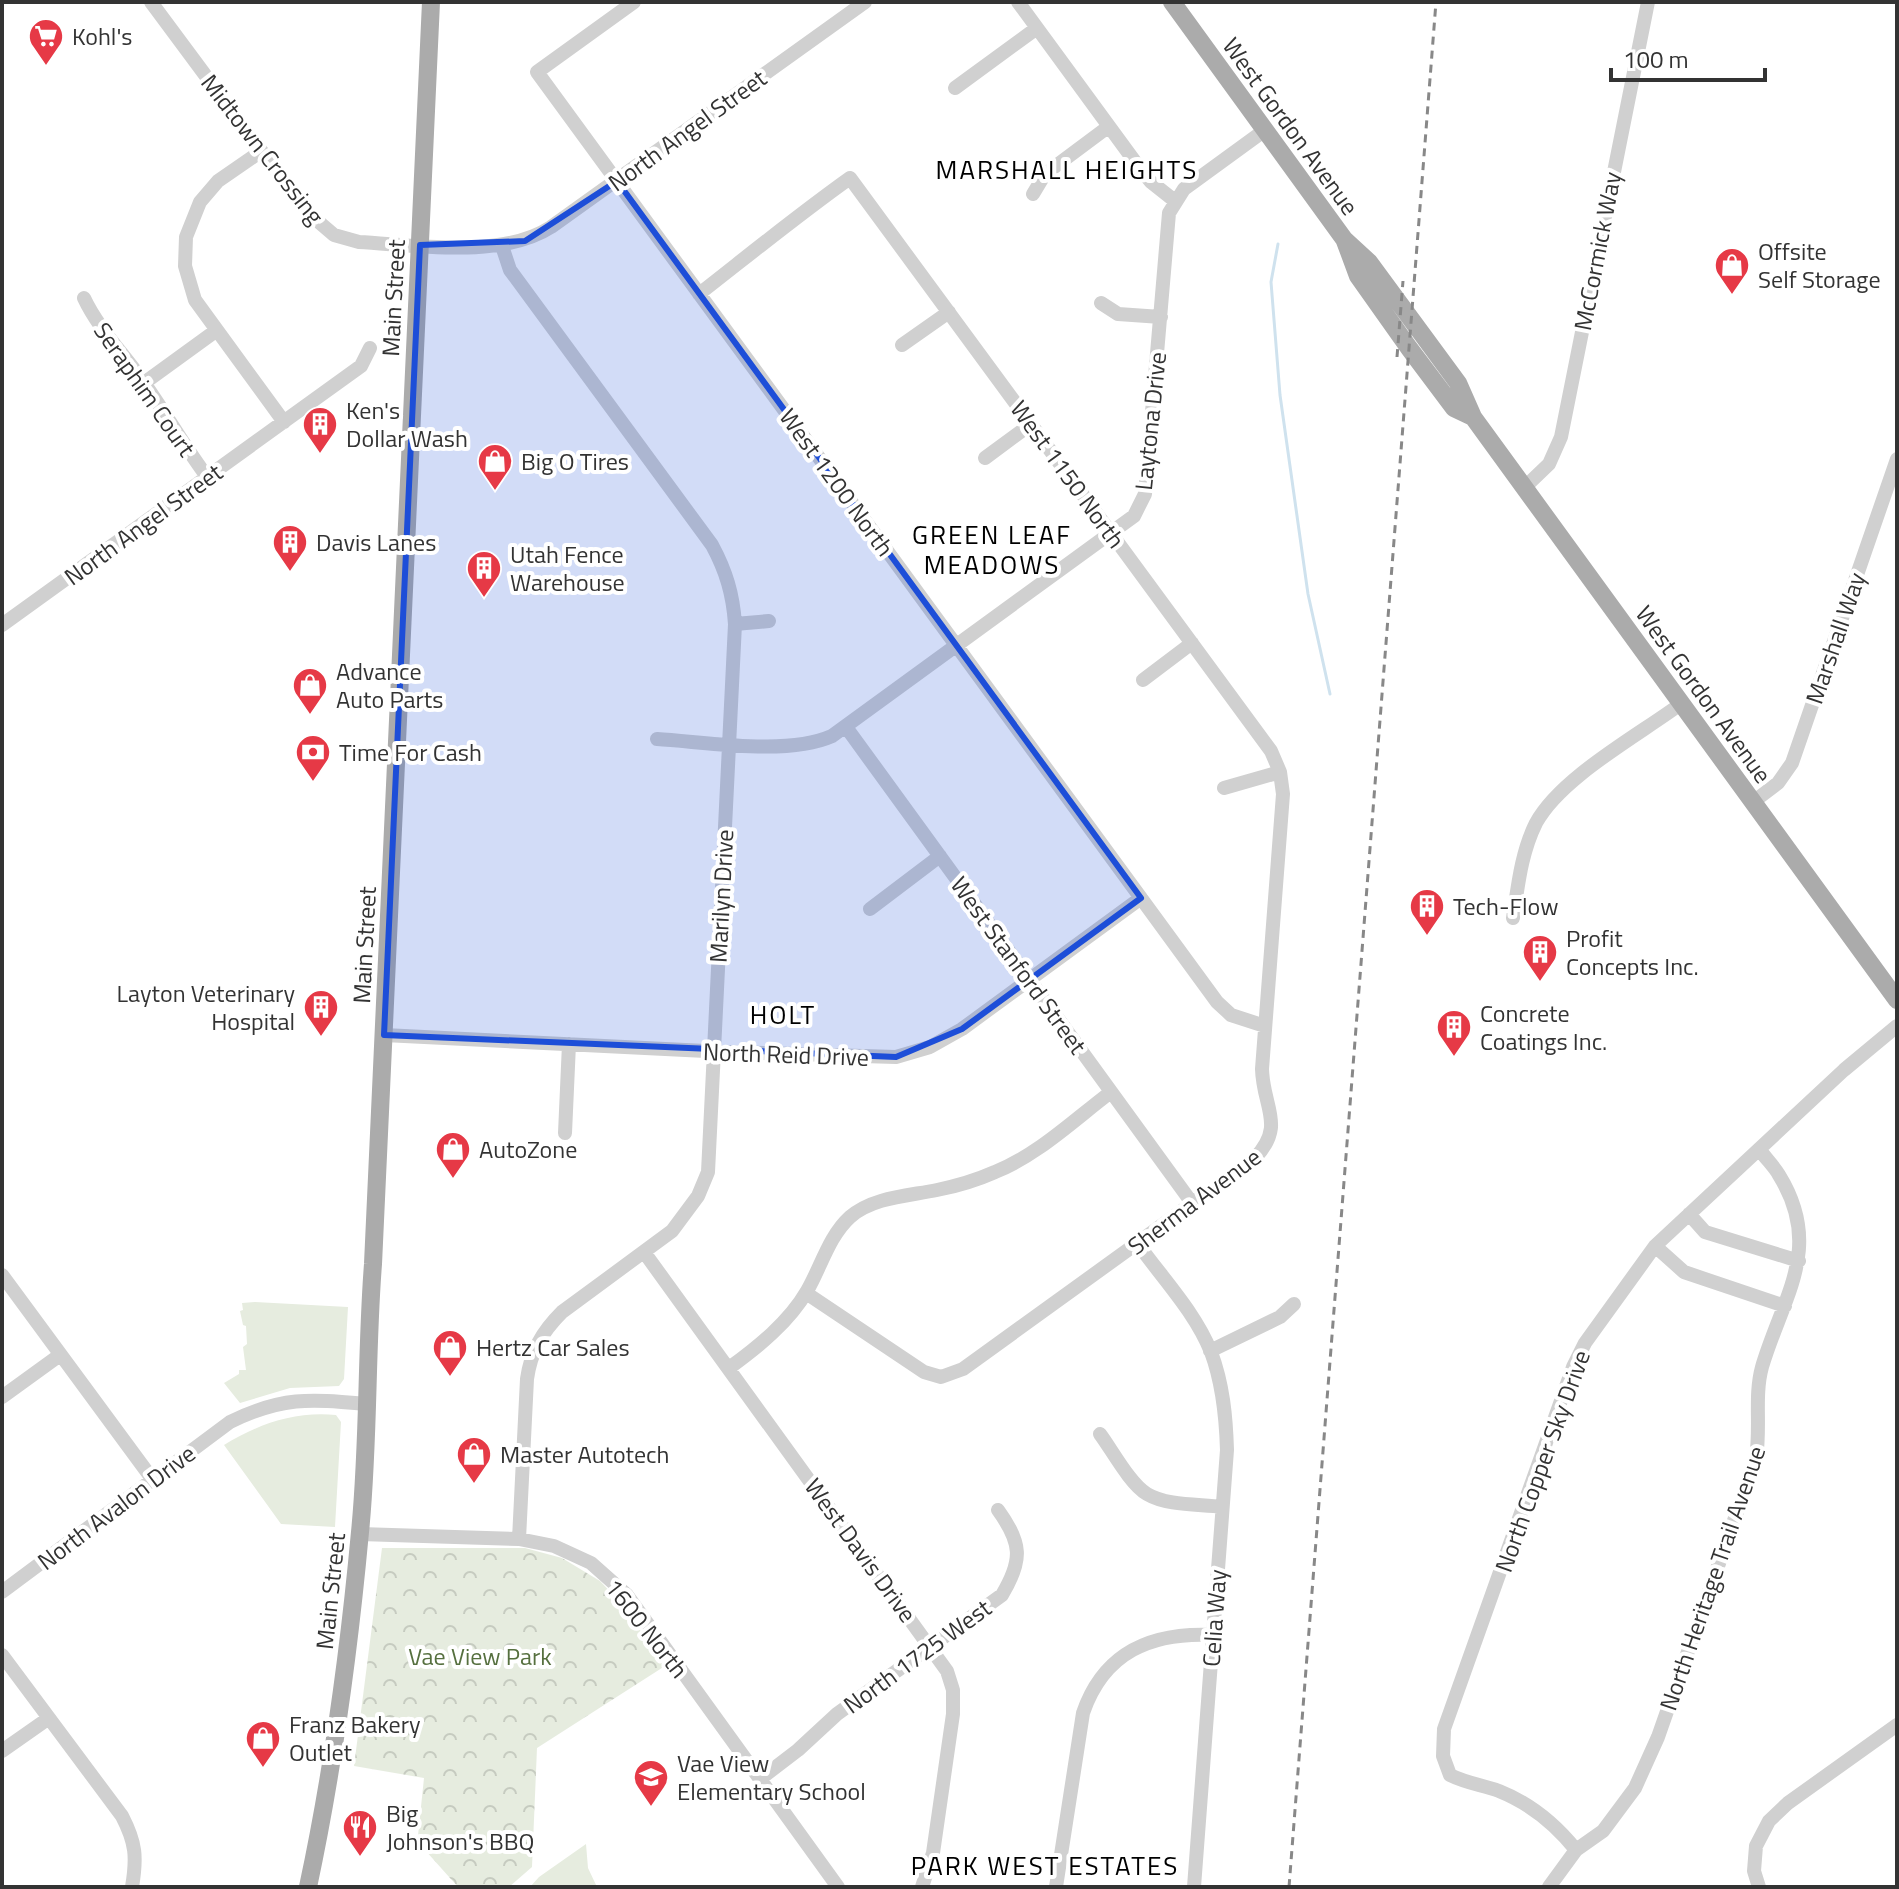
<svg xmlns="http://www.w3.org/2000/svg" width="1899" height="1889" font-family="'Titillium Web',sans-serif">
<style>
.green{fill:#e6ecdf}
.forest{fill:url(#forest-crowns)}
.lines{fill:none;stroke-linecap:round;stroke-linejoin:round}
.stream{stroke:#cfe2ee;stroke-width:3}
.minor{stroke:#d0d0d0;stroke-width:14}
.major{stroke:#ababab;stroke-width:18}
.rail{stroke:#888;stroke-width:3;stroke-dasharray:8 6;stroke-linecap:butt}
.marked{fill:#1d4ed8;fill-opacity:0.2;stroke:#1d4ed8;stroke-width:6;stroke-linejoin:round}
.labels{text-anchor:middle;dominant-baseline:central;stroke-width:8;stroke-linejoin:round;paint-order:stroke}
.poi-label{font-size:24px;fill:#333;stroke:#fff;text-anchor:start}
.street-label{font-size:24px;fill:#333;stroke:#fff}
.park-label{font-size:24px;fill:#56703f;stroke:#fff}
.neighbourhood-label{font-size:26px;letter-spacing:2px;fill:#000;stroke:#fff}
</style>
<defs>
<pattern id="forest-crowns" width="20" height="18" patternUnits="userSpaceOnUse" patternTransform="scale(2)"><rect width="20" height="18" fill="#e6ecdf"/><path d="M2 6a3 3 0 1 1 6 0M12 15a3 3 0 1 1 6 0" fill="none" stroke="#c6cbc0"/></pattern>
</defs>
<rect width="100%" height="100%" fill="#fff"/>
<path class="green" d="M255 1302 348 1307 344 1379 339 1386 290 1388 240 1403 224 1383 239 1374V1370H246L243 1347 247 1344 246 1326 243 1325 240 1311 243 1310 242 1303Z
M336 1415 341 1422 335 1527 281 1524 224 1445C258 1424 295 1411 336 1415Z
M586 1844 588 1868 597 1887H530L539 1877Z"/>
<path class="forest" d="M382 1548H525L562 1558 600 1581 621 1603 665 1666 537 1748 532 1867 509 1887H458L425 1850 417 1845 424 1778 354 1766Z"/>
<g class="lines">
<path class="stream" d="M1278 244 1271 282 1280 395 1308 594 1330 694"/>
<path class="minor" d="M151 2 306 211 334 235 359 242C416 245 502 259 551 227L865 2
M634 2 537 72 1217 1002 1231 1015 1265 1026
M1018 2 1141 170 1151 182 1175 201
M955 88 1037 28
M260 152 218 181 200 202 186 237 185 266 195 300 284 422
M1033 194 1045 174 1108 127
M502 246 510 270 712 545C726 571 733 594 735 624L708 1172 698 1196 672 1231 562 1312C542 1332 531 1351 527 1379L519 1539
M699 294C749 255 798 215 850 178L1271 751 1280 772 1283 794 1262 1069C1263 1108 1286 1125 1255 1158L963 1369 941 1377 924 1372 806 1293
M84 298C98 328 123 353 142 380 165 412 184 446 208 478
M1101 303 1118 314 1161 317
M902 345 949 312
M144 383 217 330
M985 458 1031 424
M1524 488 1549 464 1561 437 1648 2
M735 624 769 621
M2 625 361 366 370 348
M1143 680 1192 643
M846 727 1192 1203
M657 739C707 742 787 756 832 736L1134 516 1145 494 1169 213 1184 189 1265 130
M1224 788 1280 772
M1753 802 1778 783 1792 763 1897 459
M870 909 940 856
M1513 918C1518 886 1521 853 1536 823 1561 777 1639 735 1682 703
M384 1035 726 1052 896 1057 930 1047 962 1029 1141 898
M565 1133 569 1044
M1689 1214 1705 1232 1799 1261
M1138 1244C1163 1279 1195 1312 1211 1352 1223 1384 1226 1417 1227 1450L1194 1887
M1655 1246 1684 1272 1785 1306
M644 1252 947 1671 953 1690V1714L933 1853 922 1887
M2 1275 153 1480
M1210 1351 1280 1317 1294 1304
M729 1368C758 1347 789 1322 807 1291 821 1267 829 1236 850 1217 873 1197 908 1196 937 1190 957 1186 977 1180 995 1172 1038 1155 1075 1119 1111 1092
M2 1397 60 1355
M1100 1434C1112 1450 1130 1484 1147 1494 1167 1506 1200 1504 1222 1507
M360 1534 519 1539 554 1546 591 1563 627 1595 838 1887
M2 1592 230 1422C283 1396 310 1399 367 1404
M2 1655 122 1816C136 1843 137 1857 132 1887
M2 1751 49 1718
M760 1779 798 1750 837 1714 1002 1595C1023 1560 1022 1543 998 1510
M1576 1850C1556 1825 1529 1803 1499 1791 1482 1785 1466 1783 1450 1775L1443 1756 1444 1729 1573 1367 1585 1343 1655 1246 1844 1070 1897 1026
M1056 1887 1083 1713C1104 1652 1151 1632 1213 1635
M1549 1887 1576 1850 1603 1831 1635 1788 1658 1737 1756 1458C1761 1427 1754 1396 1762 1367 1783 1296 1824 1248 1779 1175 1774 1166 1766 1159 1760 1150
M1759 1887 1754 1871 1756 1846 1769 1821 1788 1803 1897 1725"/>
<path class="major" d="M1172 2 1344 239 1369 262 1458 383 1473 417 1897 1000
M1345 241 1358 276 1409 348 1454 408 1473 417
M308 1887C333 1770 349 1651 360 1532 369 1443 366 1353 373 1264L431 2"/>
<path class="rail" d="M1397 357 1403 281
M1289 1887 1436 2"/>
</g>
<path class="marked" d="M617 181 1141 898 962 1029 896 1057 384 1035 420 245 525 241Z"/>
<defs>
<g id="supermarket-pin" transform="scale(1.8)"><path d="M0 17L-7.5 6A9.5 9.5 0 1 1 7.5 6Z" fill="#e63946" stroke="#fff"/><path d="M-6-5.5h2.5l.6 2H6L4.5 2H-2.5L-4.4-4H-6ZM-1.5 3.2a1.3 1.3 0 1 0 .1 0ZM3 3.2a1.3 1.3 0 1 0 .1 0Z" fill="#fff"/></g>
<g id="shop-pin" transform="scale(1.8)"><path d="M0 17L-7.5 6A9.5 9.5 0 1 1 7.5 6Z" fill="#e63946" stroke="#fff"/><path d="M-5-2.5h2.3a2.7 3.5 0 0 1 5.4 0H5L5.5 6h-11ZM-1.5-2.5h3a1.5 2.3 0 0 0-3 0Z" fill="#fff"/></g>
<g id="building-pin" transform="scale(1.8)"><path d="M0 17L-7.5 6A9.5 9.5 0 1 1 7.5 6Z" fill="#e63946" stroke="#fff"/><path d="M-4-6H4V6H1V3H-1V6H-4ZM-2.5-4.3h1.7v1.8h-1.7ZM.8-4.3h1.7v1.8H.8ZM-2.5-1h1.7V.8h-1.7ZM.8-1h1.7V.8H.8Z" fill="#fff"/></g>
<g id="bank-pin" transform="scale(1.8)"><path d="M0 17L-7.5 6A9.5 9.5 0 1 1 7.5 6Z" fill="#e63946" stroke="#fff"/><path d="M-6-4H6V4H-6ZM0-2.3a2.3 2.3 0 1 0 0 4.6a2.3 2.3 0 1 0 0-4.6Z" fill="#fff"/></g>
<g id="school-pin" transform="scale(1.8)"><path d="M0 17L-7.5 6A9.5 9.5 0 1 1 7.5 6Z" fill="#e63946" stroke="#fff"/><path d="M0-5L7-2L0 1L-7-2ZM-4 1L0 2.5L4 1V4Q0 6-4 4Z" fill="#fff"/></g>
<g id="restaurant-pin" transform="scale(1.8)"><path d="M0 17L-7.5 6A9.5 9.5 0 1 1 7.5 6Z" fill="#e63946" stroke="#fff"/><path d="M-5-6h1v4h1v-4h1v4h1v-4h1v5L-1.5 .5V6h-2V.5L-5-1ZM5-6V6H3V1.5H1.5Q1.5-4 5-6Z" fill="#fff"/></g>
</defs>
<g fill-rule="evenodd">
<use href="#supermarket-pin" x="46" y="36"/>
<use href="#shop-pin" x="1732" y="265"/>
<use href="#building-pin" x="320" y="424"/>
<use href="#shop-pin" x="495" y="461"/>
<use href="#building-pin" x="290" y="542"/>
<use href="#building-pin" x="484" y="568"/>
<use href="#shop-pin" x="310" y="685"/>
<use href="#bank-pin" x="313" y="752"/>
<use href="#building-pin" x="1427" y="906"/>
<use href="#building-pin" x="1540" y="952"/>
<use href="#building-pin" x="321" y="1007"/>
<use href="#building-pin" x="1454" y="1027"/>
<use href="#shop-pin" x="453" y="1149"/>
<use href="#shop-pin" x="450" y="1347"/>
<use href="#shop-pin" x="474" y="1454"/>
<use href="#shop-pin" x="263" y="1738"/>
<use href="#school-pin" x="651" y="1777"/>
<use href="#restaurant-pin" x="360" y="1827"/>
</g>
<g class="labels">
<g class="poi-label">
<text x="72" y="36">Kohl's</text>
<text x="1758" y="251">Offsite<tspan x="1758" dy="28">Self Storage</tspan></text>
<text x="346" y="410">Ken's<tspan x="346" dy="28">Dollar Wash</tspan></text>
<text x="521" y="461">Big O Tires</text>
<text x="316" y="542">Davis Lanes</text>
<text x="510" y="554">Utah Fence<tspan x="510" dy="28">Warehouse</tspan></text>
<text x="336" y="671">Advance<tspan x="336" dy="28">Auto Parts</tspan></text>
<text x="339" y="752">Time For Cash</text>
<text x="1453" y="906">Tech-Flow</text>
<text x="1566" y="938">Profit<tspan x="1566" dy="28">Concepts Inc.</tspan></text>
<text x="295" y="993" text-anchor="end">Layton Veterinary<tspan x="295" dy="28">Hospital</tspan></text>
<text x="1480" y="1013">Concrete<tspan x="1480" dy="28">Coatings Inc.</tspan></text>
<text x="479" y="1149">AutoZone</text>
<text x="476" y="1347">Hertz Car Sales</text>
<text x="500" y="1454">Master Autotech</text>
<text x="289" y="1724">Franz Bakery<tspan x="289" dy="28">Outlet</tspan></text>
<text x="677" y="1763">Vae View<tspan x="677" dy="28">Elementary School</tspan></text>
<text x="386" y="1813">Big<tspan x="386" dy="28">Johnson's BBQ</tspan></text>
</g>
<g class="street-label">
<text transform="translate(1291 126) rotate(54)">West Gordon Avenue</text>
<text transform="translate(687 130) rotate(-36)">North Angel Street</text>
<text transform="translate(263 149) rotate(52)">Midtown Crossing</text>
<text transform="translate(1597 251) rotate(-79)">McCormick Way</text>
<text transform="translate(393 298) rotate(-87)">Main Street</text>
<text transform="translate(145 389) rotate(55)">Seraphim Court</text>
<text transform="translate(1150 421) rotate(-84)">Laytona Drive</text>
<text transform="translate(1068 474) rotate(54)">West 1150 North</text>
<text transform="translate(837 482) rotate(54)">West 1200 North</text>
<text transform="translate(143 524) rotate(-36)">North Angel Street</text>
<text transform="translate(1835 638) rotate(-71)">Marshall Way</text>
<text transform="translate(1704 694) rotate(54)">West Gordon Avenue</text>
<text transform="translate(721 896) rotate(-87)">Marilyn Drive</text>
<text transform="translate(364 945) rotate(-87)">Main Street</text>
<text transform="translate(1019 965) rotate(54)">West Stanford Street</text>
<text transform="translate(786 1054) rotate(2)">North Reid Drive</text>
<text transform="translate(1194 1201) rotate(-37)">Sherma Avenue</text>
<text transform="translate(1542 1461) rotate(-70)">North Copper Sky Drive</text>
<text transform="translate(116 1507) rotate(-37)">North Avalon Drive</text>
<text transform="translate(861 1550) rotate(54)">West Davis Drive</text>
<text transform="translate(1712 1578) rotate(-71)">North Heritage Trail Avenue</text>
<text transform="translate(330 1591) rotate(-84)">Main Street</text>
<text transform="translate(1214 1618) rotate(-86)">Celia Way</text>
<text transform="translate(647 1628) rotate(52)">1600 North</text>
<text transform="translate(917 1656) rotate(-36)">North 1725 West</text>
</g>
<g class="park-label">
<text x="480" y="1656">Vae View Park</text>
</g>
<g class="neighbourhood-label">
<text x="1067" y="169">MARSHALL HEIGHTS</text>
<text x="992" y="534">GREEN LEAF<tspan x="992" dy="30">MEADOWS</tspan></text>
<text x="783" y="1014">HOLT</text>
<text x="1045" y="1865">PARK WEST ESTATES</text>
</g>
</g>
<rect width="1899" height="1889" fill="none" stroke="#333333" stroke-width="8"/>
<path d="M1611 68v12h154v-12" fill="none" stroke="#333333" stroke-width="4"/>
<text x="1623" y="68" font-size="24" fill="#333333" stroke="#ffffff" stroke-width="6" paint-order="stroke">100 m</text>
</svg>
